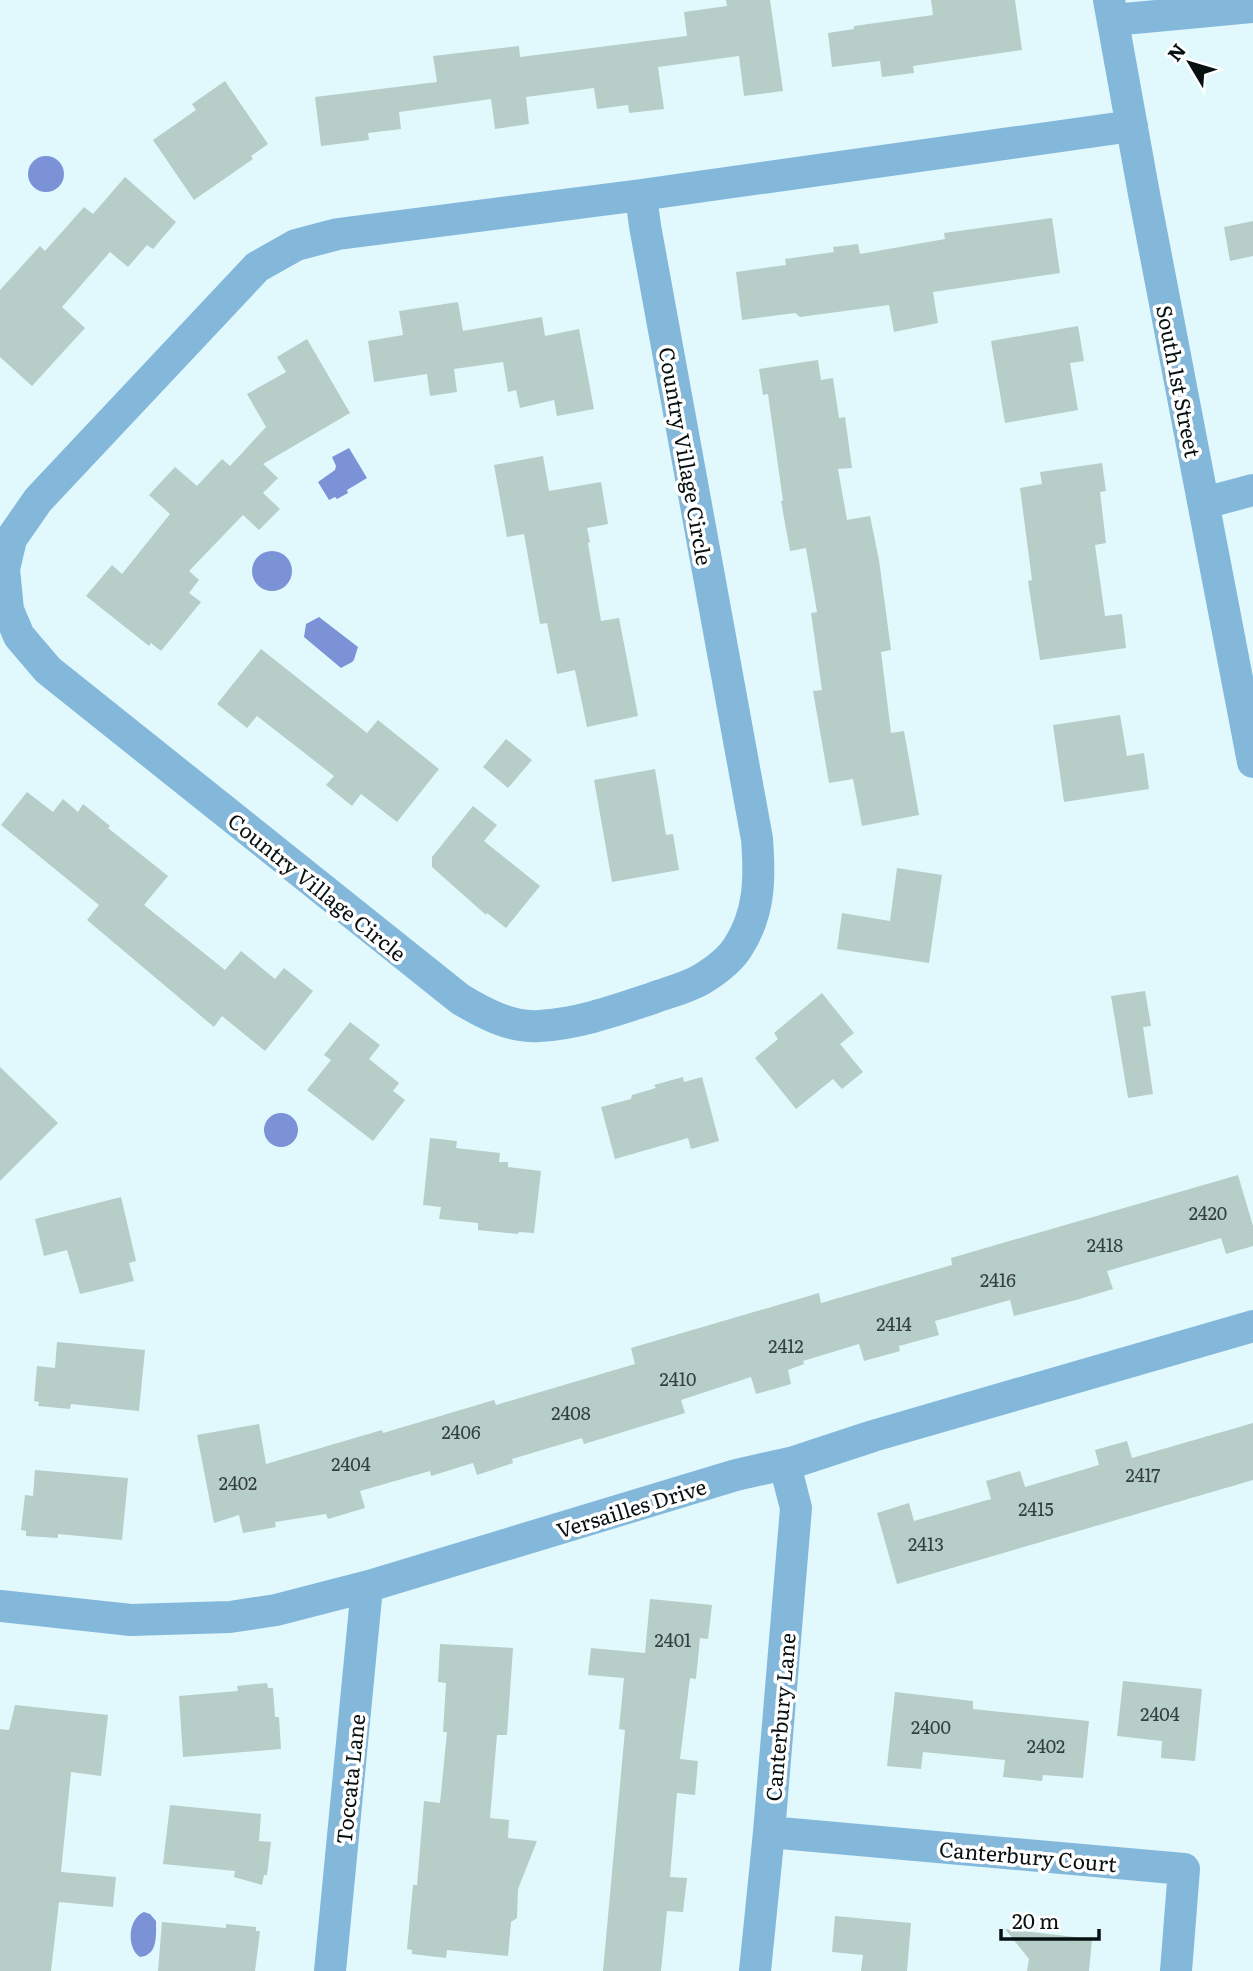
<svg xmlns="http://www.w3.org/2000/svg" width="1253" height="1971" font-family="Literata,serif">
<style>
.water{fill:#7c92d7}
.building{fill:#b7cdc7}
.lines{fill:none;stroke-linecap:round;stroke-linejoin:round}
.minor{stroke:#84b8db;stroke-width:32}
.labels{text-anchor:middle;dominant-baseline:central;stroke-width:7;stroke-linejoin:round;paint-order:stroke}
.number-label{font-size:18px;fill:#34403f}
.street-label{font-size:21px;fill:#081112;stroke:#fff}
</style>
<rect width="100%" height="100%" fill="#e1f9fd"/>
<path class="water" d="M28 174a18 18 0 1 1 36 0a18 18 0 1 1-36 0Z
M349 448 367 478 347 490 348 493 337 499 335 497 329 500 318 482 335 470 336 466 332 457Z
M252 571a20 20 0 1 1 40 0a20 20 0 1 1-40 0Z
M319 617 358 647C352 665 357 659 341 668L304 637 306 624Z
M264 1130a17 17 0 1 1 34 0a17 17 0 1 1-34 0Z
M144 1912 150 1914 156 1921C156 1936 158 1955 140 1957 126 1948 128 1918 144 1912Z"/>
<path class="building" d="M726 0H770L783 91 744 96 739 56 658 67 664 109 629 113 628 105 597 109 594 88 526 97 529 124 495 129 491 99 399 112 401 129 368 133 369 140 321 146 315 97 437 82 433 56 519 46 520 57 687 36 684 12 727 6Z
M931 0H1015L1022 50 913 66 914 73 882 77 880 61 832 67 828 33 854 29V26L933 15Z
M225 81 268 144 251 156 253 159 194 200 153 140 196 110 192 104Z
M125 177 176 222 153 249 147 245 128 267 110 252 62 307 85 328 32 386 0 357V290L40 246 45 251 84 207 93 214Z
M1052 218 1060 273 933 292 938 323 894 332 889 305 800 317 795 313 742 320 736 272 786 265 785 259 834 252 833 247 858 244 860 254 945 239 944 233Z
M1253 221V256L1230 261 1224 227Z
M458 302 463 331 542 317 545 336 579 329 594 409 557 416 554 400 520 408 516 390 508 392 503 362 454 369 457 392 430 396 427 374 374 382 368 341 403 335 399 311Z
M1078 326 1084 361 1070 363 1078 410 1005 423 991 341Z
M307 339 350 413 263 464 278 478 263 493 280 509 259 530 243 515 189 571 199 580 189 593 201 602 161 651 151 643 149 646 86 596 112 565 122 574 170 514 149 495 175 467 197 486 222 459 230 466 266 427 247 394 286 372 277 357Z
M818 360 821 380 833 378 839 418 845 417 852 468 838 469 847 520 870 516 879 560 891 650 881 652 891 733 904 731 919 815 862 826 853 779 829 783 813 691 822 690 811 613 817 612 806 548 790 551 781 501H783L768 394 763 395 759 369Z
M543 456 549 491 601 482 608 524 587 528 590 542 588 543 601 621 619 618 638 716 587 727 575 670 557 674 547 623 540 624 524 534 507 537 494 465Z
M1102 463 1106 491 1100 492 1106 543 1095 545 1105 616 1122 614 1126 648 1040 660 1028 581 1032 580 1020 488 1042 484 1040 472Z
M261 649 367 733 378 720 439 769 397 822 361 794 352 806 326 785 334 776 257 716 247 728 217 704Z
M1120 715 1127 756 1144 753 1149 789 1064 802 1053 725Z
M506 739 532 760 508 788 483 767Z
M655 769 666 835 673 834 679 870 612 882 594 780Z
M27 792 53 812 63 799 78 812 83 804 110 826 108 828 168 876 144 905 225 970 241 951 275 979 284 968 313 991 265 1051 222 1016 214 1027 87 920 99 905 1 825Z
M473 806 497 825 484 841 540 886 506 928 487 913 486 915 432 867V857Z
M897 868 942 875 929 963 837 949 842 913 890 921Z
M1145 991 1151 1026 1143 1027 1153 1094 1128 1098 1111 996Z
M822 993 854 1033 840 1044 863 1072 842 1089 833 1079 796 1109 755 1058 778 1039 774 1033Z
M350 1022 380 1045 369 1059 399 1083 393 1091 405 1100 373 1141 307 1090 331 1060 324 1055Z
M0 1067 58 1123 0 1181Z
M683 1077 684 1082 702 1077 719 1141 691 1149 688 1138 615 1159 601 1107 631 1099 632 1095 656 1088 654 1085Z
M430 1138 457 1141 456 1148 500 1153 499 1162H508V1167L541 1171 534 1233 519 1232 518 1234 478 1230V1223L439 1219 441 1207 423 1205Z
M1238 1175 1253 1226V1246L1226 1254 1221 1238 1107 1271 1113 1289 1076 1300 1014 1316 1010 1300 935 1321 939 1335 899 1346 900 1351 864 1361 859 1344 803 1361 804 1364 788 1370 791 1384 774 1389 756 1394 751 1377 681 1400 685 1413 584 1444 582 1438 512 1459 513 1463 477 1475 473 1463 431 1476 430 1471 360 1491 365 1508 328 1519 326 1514 275 1522 276 1527 243 1533 239 1515 214 1523 197 1435 259 1424 266 1464 382 1430 383 1433 494 1400 496 1405 635 1364 631 1348 819 1293 821 1303 952 1265 951 1258Z
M121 1197 136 1261 129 1263 134 1281 80 1294 67 1250 44 1256 35 1219Z
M57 1342 145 1350 139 1411 71 1404 70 1409 38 1406 39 1402 34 1401 37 1366 55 1368Z
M1253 1423V1480L897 1584 877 1513 909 1503 914 1521 991 1499 986 1481 1020 1471 1025 1487 1099 1465 1095 1450 1127 1441 1132 1458Z
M35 1470 128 1478 122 1540 58 1534V1538L26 1536V1531L21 1530 25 1495 33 1496Z
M650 1599 712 1605 708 1639 700 1638 696 1679 690 1678 680 1759 698 1761 695 1795 677 1793 670 1877 687 1878 683 1912 667 1911 661 1971H603L625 1730 619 1729 624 1678 588 1675 591 1648 645 1653Z
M440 1644 513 1648 507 1735H497L490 1818 509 1820 508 1838 537 1841 518 1889 517 1918 511 1922 508 1956 447 1950 446 1958 412 1954V1950L407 1949 413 1885H417L424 1801 440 1803 447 1732H443L446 1683 438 1682Z
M1123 1681 1202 1689 1195 1761 1161 1758 1162 1741 1117 1736Z
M267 1683 268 1688H273L275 1717H279L281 1749 183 1757 179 1696 238 1691 237 1686Z
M895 1692 973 1701V1709L1089 1721 1083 1778 1043 1775 1042 1781 1003 1777 1005 1760 923 1752 921 1769 887 1766Z
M15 1705 108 1715 101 1776 71 1772 61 1872 116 1877 113 1907 59 1902 51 1971H0V1729L9 1730Z
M170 1805 261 1814 259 1841 271 1842 267 1875H264L262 1885 234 1877 235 1871 163 1864Z
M835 1916 911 1923 907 1971H861L863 1955 832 1952Z
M162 1922 226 1928V1924L256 1927V1931H260L255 1971H158Z
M1005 1929 1092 1939 1089 1971H1027L1029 1959Z"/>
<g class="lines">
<path class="minor" d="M1109 0 1144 194 1253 762
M1113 20 1253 7
M641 195 645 226 757 839C760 878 760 913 738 947 730 960 715 971 702 979 687 988 669 992 653 998 617 1010 578 1024 539 1026 511 1028 483 1013 460 999L48 670 19 636 8 610 4 569 11 539 38 500 257 267 296 245 338 234 641 195 1132 126
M1204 503 1253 490
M0 1606 131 1620 230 1617 276 1610 369 1586 736 1475 794 1462 873 1436 1253 1326
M769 1832 1184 1869 1176 1971
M330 1971 367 1587
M755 1971 769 1832 796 1508 785 1465"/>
</g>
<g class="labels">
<g class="number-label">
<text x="1208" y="1212">2420</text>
<text x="1105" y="1244">2418</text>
<text x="998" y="1279">2416</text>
<text x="894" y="1323">2414</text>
<text x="786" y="1345">2412</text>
<text x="678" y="1378">2410</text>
<text x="571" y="1412">2408</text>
<text x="461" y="1431">2406</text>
<text x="351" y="1463">2404</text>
<text x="1143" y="1474">2417</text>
<text x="238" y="1482">2402</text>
<text x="1036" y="1508">2415</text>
<text x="926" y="1543">2413</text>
<text x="673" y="1639">2401</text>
<text x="1160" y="1713">2404</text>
<text x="931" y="1726">2400</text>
<text x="1046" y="1745">2402</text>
</g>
<g class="street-label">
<text transform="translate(1180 381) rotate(79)">South 1st Street</text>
<text transform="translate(687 456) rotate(80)">Country Village Circle</text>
<text transform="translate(318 886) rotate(39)">Country Village Circle</text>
<text transform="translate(631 1507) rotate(-17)">Versailles Drive</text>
<text transform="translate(779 1717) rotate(-85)">Canterbury Lane</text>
<text transform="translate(349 1779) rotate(-84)">Toccata Lane</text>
<text transform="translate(1028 1855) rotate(5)">Canterbury Court</text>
</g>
</g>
<g transform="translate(1190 63) rotate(308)" stroke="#ffffff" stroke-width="5" paint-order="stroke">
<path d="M0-5L12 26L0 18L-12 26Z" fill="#081112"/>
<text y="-10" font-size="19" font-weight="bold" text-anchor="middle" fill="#081112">N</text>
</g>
<path d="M1001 1929v10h98v-10" fill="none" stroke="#081112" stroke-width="3.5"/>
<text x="1012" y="1929" font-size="21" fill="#081112" stroke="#ffffff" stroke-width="5" paint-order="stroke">20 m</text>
</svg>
